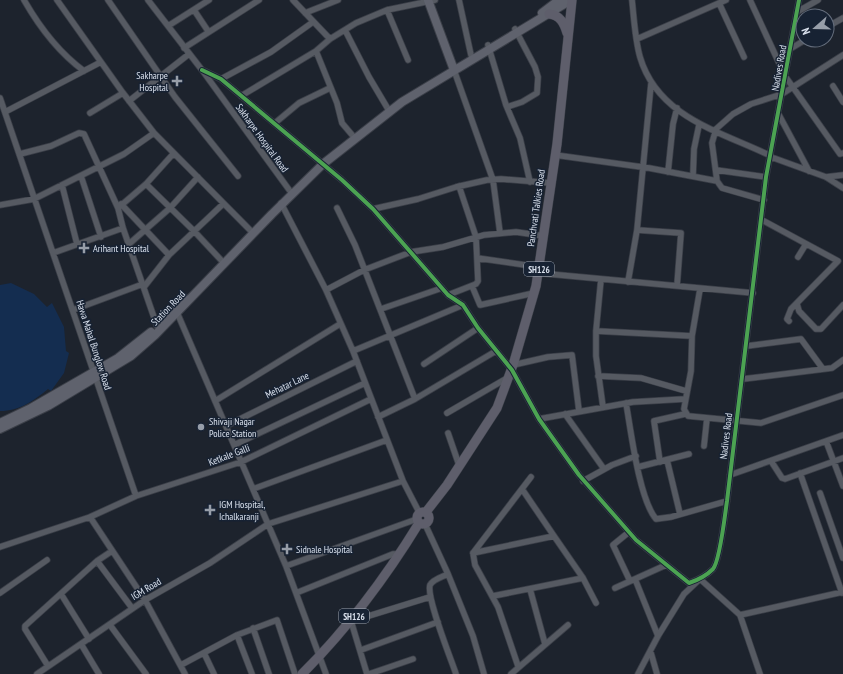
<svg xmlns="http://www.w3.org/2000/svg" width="843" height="674" font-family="'PT Sans Narrow',sans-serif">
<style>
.green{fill:#142d50}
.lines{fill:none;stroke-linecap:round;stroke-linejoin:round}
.street-casing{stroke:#3b3f48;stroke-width:7}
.secondary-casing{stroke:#3b3f48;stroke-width:10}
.primary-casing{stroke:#3b3f48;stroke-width:10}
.street{stroke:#565a62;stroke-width:5.5}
.secondary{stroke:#5f626d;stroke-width:8}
.primary{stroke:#5e5e6b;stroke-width:9}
.cycleway-casing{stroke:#172233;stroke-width:6}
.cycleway{stroke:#4ca352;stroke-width:4}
.poi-dot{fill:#979ea9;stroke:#172233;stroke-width:1.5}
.labels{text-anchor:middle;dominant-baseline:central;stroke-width:3;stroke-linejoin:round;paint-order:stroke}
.shield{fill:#172233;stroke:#9fa7b4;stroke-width:1}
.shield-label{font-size:9px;font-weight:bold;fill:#d9e0ec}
.street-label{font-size:10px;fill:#d9e0ec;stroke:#172233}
.poi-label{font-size:10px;fill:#d9e0ec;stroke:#172233;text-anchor:start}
</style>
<rect width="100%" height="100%" fill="#1d232d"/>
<path class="green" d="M11 283 34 294 47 307 52 303 64 327 66 351 69 353 64 373 51 391 48 389C33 401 20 411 0 411V285Z"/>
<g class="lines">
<g class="street-casing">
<path id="street" d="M24 0C40 28 58 52 84 71
M57 0 123 93 154 133 250 230
M108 0 175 97 238 176
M148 0 202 70 290 191
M293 0 330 39
M459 0 471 55
M632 0C634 19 635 39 640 57 658 118 722 132 771 156
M750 0 785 76 840 154 843 153
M719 3 744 57
M194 10 208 31
M387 10 408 60
M797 12 818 0
M305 13 338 0
M168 26 209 0
M827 27 843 18
M345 30 369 77 388 109
M637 39 726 0
M488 45 506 105 520 138 530 182
M184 48 259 0
M790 49 805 40
M316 51 337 103 342 123 353 136
M202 70 221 79 342 180 373 209 448 295 463 305 478 328 512 370 539 419 579 475 636 540 689 583C698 580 706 576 713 569 720 561 725 514 727 501L766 177 799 0
M454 70 493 180 500 233
M221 79 271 52 313 22
M651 84 637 230 681 233 677 286
M833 86 843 102
M241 96 316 51 330 39 356 23 387 10 435 0
M0 98 136 496
M129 101 189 54
M507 107 522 102 537 93 538 77 535 67 515 29
M5 112 101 62
M90 113 123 93
M779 115 809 171
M275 123 299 103 330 88
M20 154 51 146 79 133 84 134 118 208 123 228 157 326
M555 155 649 168 717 181
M771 157 826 177 843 188
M716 170 766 177
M668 172 673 124 677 108
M81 176 101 237
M693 176 694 149 699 125
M826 177 843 175
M146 184 194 231 221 260
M62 185 77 244
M764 200 722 188 717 181 712 143 716 129 733 114 751 104 782 94 843 55
M281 203 326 290 353 351 403 481 419 512
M121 204 169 255
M0 205 34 199 124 154 154 133
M118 208 146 184 173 154
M337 208 355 245 415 399 496 351
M373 209 418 199 456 187 487 180 501 179 551 183
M762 220 838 261 791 309 787 319 789 321
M129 244 170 208 198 177
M53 253 123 228
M798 257 806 244
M477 258 539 267
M538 273 753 293
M601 279 596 331V356L603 407
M628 282 637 230
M472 286 480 305 534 293
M144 287 169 255 223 204
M700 289 692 336 691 371 684 409 688 416 761 423 843 395
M326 290 364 270 411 252 443 247 484 235 516 232 544 236
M448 295 476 284 478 281 476 237 459 186
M797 304 799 311 816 329H821L843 305
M381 309 442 288
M73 310 143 284
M176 310 286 566 326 674
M596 331 692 336
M747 346 801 339 823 369
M353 351 463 305
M424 364 478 328
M513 365 548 357 572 355 579 411
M598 376 641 378 686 391
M743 379 832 368 843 360
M215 401 340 324
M626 403C631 431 639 499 656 519L671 517 727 501
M447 413 509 377
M565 414 604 469
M378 417 415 399
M539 419 633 402 685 399
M226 426 357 361
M448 433 459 465
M826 441 843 486
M234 445 365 383
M704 446 707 418
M667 460 680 514
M771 461 782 478 785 479 843 458
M660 462 654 421 685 414
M638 467 689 454
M800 473 842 593
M730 475 843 435
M583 481 612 465 636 456
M253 489 387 440
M522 489 554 536
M820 493 843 558
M90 517 136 496 241 462 371 399
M425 524 448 574 473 636 484 674
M629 532 613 545 630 581
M0 547 90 517 145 600 185 674
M473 553 531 477
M97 561 132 608
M286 566 417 519
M448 574C442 577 433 579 430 585 426 597 451 659 456 674
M635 579 658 636
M615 588 666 565
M530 589 545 644
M0 593 47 560
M296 593 393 554H400
M61 594 89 639
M493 596 583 578
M740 615 843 592
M354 617 362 618 430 597
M351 621 367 674
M110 625 146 674
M253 628 269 674
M237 635 252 674
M81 644 99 674
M361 650 438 622
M204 653 214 674
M651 653 657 674
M181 665 237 635 277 620 295 674
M48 666 25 629V626L97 561 112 551
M518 666 498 607 475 565 473 553 554 536 583 578 596 603
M37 674 145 600 210 563 268 524 403 481
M369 674 413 659
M511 674 568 625
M638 674 658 636 684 594 700 579 740 615 760 674"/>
</g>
<g class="secondary-casing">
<path id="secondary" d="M428 0 454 70
M542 13 559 0
M163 320 184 298
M0 423 31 408 118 358 151 332
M0 429 48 406 131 356 155 335 272 214 323 164 402 102 571 0"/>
</g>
<g class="primary-casing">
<path id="primary" d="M549 14C560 15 564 23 567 33
M417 518a6 6 0 1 1 12 0a6 6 0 1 1-12 0Z
M426 512 447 485 497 408 513 365 536 286 557 144 572 0
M302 674C347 629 386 577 419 523"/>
</g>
<use href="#street" class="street"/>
<use href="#secondary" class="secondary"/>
<use href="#primary" class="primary"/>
<g class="cycleway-casing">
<path id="cycleway" d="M202 70 221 79 342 180 373 209 448 295 463 305 478 328 512 370 539 419 579 475 636 540 689 583C698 580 706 576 713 569 720 561 725 514 727 501L766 177 799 0"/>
</g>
<use href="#cycleway" class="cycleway"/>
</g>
<g class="poi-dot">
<path d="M175 75h4v4h4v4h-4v4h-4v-4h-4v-4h4z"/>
<path d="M82 242h4v4h4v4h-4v4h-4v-4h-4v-4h4z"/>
<circle cx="201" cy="427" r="4"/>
<path d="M208 504h4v4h4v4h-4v4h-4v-4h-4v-4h4z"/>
<path d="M285 543h4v4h4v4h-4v4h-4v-4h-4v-4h4z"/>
</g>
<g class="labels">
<g class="shield">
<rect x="524" y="262" width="30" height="14" rx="3"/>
<rect x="339" y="609" width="30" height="14" rx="3"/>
</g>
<g class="shield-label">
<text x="539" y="269">SH126</text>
<text x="354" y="616">SH126</text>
</g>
<g class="street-label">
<text transform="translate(779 68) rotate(-80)">Nadives Road</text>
<text transform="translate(262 138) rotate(54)">Sakharpe Hospital Road</text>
<text transform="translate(536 208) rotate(-82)">Panchvati Talkies Road</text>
<text transform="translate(168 308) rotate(-46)">Station Road</text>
<text transform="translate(94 345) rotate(72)">Hawa Mahal Bunglow Road</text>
<text transform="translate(287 385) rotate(-26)">Mehatar Lane</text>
<text transform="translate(726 436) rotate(-83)">Nadives Road</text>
<text transform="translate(229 455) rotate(-21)">Ketkale Galli</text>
<text transform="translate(146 589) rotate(-31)">IGM Road</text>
</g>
<g class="poi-label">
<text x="168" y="75" text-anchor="end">Sakharpe<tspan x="168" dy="12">Hospital</tspan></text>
<text x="93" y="248">Arihant Hospital</text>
<text x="209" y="421">Shivaji Nagar<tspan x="209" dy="12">Police Station</tspan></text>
<text x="219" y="504">IGM Hospital,<tspan x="219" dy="12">Ichalkaranji</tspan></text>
<text x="296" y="549">Sidnale Hospital</text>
</g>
</g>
<g transform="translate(815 28) rotate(250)"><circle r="19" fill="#172233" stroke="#656e7d"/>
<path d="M0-3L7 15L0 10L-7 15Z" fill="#979ea9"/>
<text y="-6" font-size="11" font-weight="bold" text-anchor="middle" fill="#d9e0ec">N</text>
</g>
</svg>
